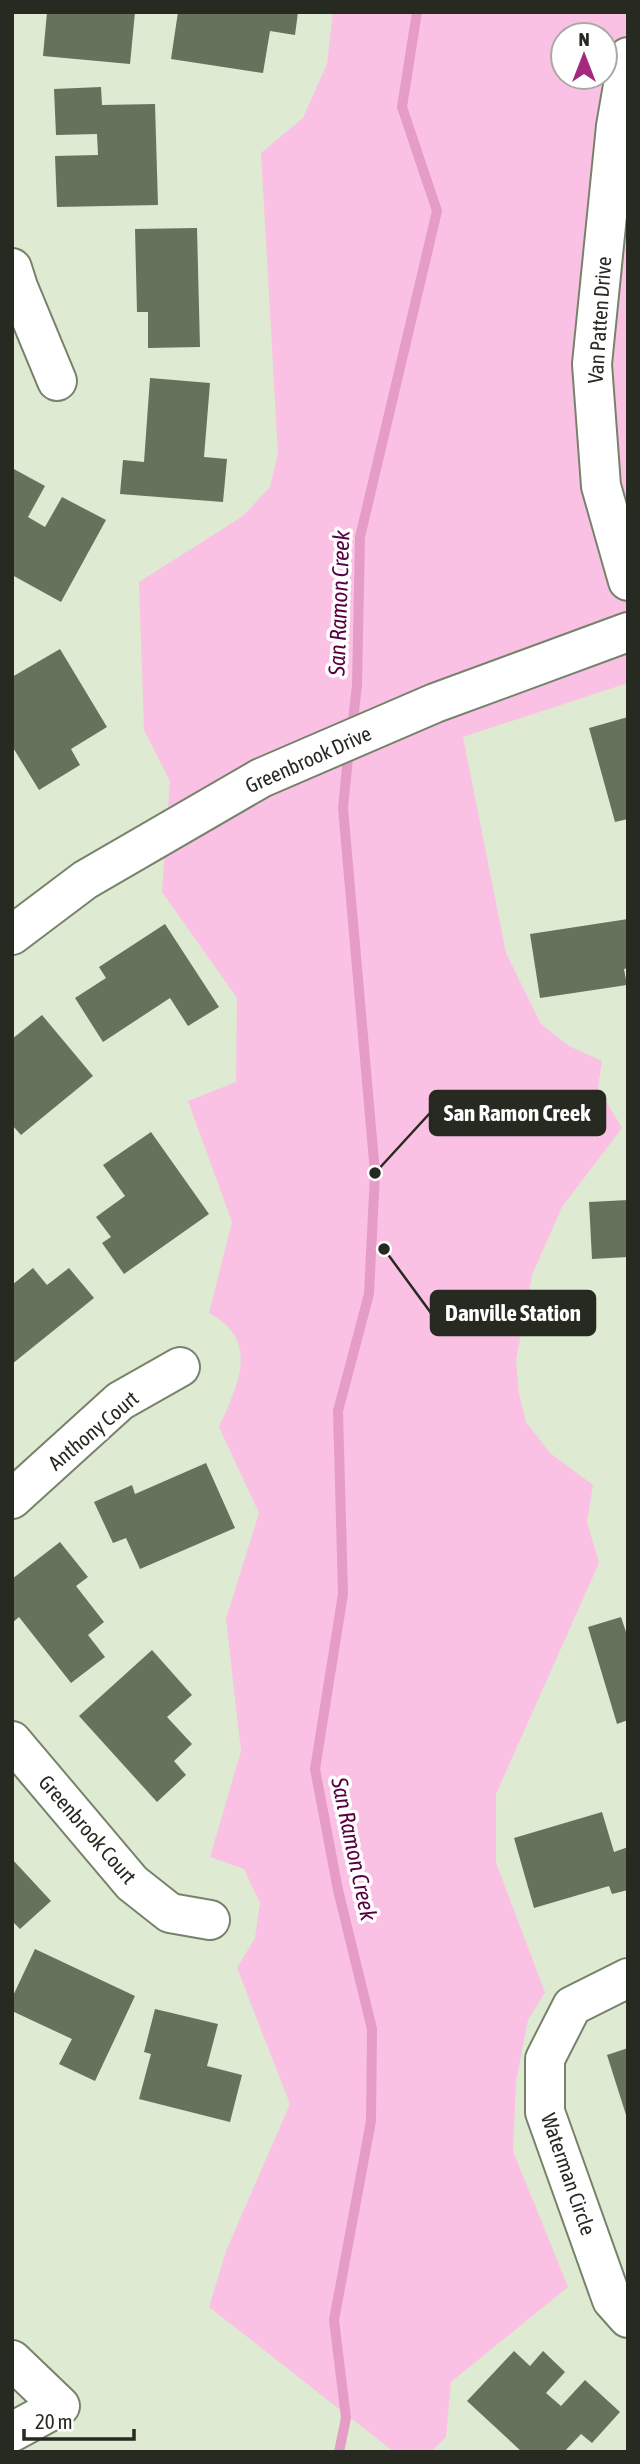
<svg xmlns="http://www.w3.org/2000/svg" width="640" height="2464" font-family="'Asap Condensed',sans-serif">
<style>
.green{fill:#fbc1e4;fill-rule:evenodd}
.lines{fill:none;stroke-linecap:round;stroke-linejoin:round}
.stream{stroke:#e59dc8;stroke-width:10}
.building{fill:#67725c}
.minor-casing{stroke:#77826b;stroke-width:42}
.minor{stroke:#fff;stroke-width:38}
.labels{text-anchor:middle;dominant-baseline:central;stroke-width:7;stroke-linejoin:round;paint-order:stroke}
.street-label{font-size:21px;fill:#262a21;stroke:#fff}
.water-label{font-size:23px;font-style:italic;fill:#570041;stroke:#fff}
.leader{fill:none;stroke:#262a21;stroke-width:2.5}
.callout-dot{fill:#262a21;stroke:#fff;stroke-width:2.5}
.callout{fill:#262a21;stroke:#262a21;stroke-width:2.5}
.callout-label{font-size:23px;text-anchor:middle;font-weight:bold;fill:#fff}
</style>
<rect width="100%" height="100%" fill="#deead1"/>
<path class="green" d="M333 12H628V683L463 737 506 953 541 1024 569 1046 602 1061 598 1087 622 1128 562 1207 532 1275 516 1361 519 1394 526 1422 550 1453 593 1485 587 1522 599 1563 496 1794V1863L545 1992 528 2020 516 2081 513 2151 568 2287 451 2382 446 2437 431 2452H394L209 2307 226 2251 290 2104 237 1968 255 1938 260 1903 244 1869 210 1857 241 1751 226 1619 259 1513 219 1427C238 1385 261 1341 209 1313L232 1222 188 1101 236 1082 237 998 162 892 170 781 144 730 139 582 243 516 270 487 278 454 261 153 303 118 327 64ZM563 35H605V77H563Z"/>
<g class="lines">
<path class="stream" d="M352 729 357 685 360 537 437 211 402 107 417 12
M339 2452 346 2418 334 2320 371 2121 372 2029 338 1890 315 1769 343 1594 338 1411 369 1294 375 1173 343 808 349 748"/>
</g>
<path class="building" d="M47 12H135L130 64 43 56Z
M178 12H298L295 35 270 31 263 73 171 59Z
M101 87 102 105 155 104 158 205 57 207 55 156 98 155 97 134 56 135 54 89Z
M197 228 200 347 148 348V312H137L135 229Z
M150 378 210 383 204 457 227 459 223 502 120 494 123 460 144 462Z
M12 468 45 486 28 517 45 527 62 497 106 520 61 602 12 575Z
M60 649 107 727 71 749 80 765 39 790 12 746V677Z
M628 717V819L615 822 589 728Z
M628 919V968L624 969 627 985 540 998 530 934Z
M165 924 219 1007 188 1026 170 998 103 1042 75 998 106 978 99 967Z
M42 1015 93 1076 21 1135 12 1125V1039Z
M151 1132 209 1214 124 1274 102 1243 111 1237 96 1217 125 1196 103 1165Z
M628 1200V1257L592 1259 589 1202Z
M33 1268 47 1285 69 1268 94 1298 12 1364V1285Z
M206 1463 235 1528 140 1569 126 1538 113 1543 94 1502 132 1485 135 1494Z
M60 1542 88 1577 76 1586 104 1622 88 1635 105 1657 71 1683 19 1617 12 1623V1579Z
M621 1617 626 1632H628V1720L617 1724 588 1627Z
M152 1650 192 1695 167 1717 192 1744 174 1761 186 1775 157 1802 79 1716Z
M602 1812 614 1852 628 1847V1890L612 1894 609 1886 534 1908 514 1838Z
M12 1859 51 1901 20 1929 12 1921Z
M35 1949 135 1996 95 2081 59 2064 72 2039 12 2011V1998Z
M155 2009 218 2024 207 2066 242 2075 230 2122 139 2099 151 2054 144 2052Z
M628 2048V2118H627L607 2055Z
M514 2351 530 2366 543 2351 565 2372 546 2393 561 2406 585 2380 620 2412 592 2443 581 2434 564 2452H522L467 2401Z"/>
<g class="lines">
<g class="minor-casing">
<path id="minor" d="M628 57 616 126 592 364 601 486 628 581
M12 268 18 287 57 381
M12 935 85 880 261 778 435 703 628 632
M12 1499 120 1401 180 1367
M12 1741 132 1883 170 1913 210 1920
M628 1978 572 2006 545 2059V2112L612 2300 628 2318
M12 2360 60 2406 12 2432"/>
</g>
<use href="#minor" class="minor"/>
</g>
<g class="labels">
<g class="street-label">
<text transform="translate(599 320) rotate(-86)">Van Patten Drive</text>
<text transform="translate(308 759) rotate(-24)">Greenbrook Drive</text>
<text transform="translate(93 1430) rotate(-40)">Anthony Court</text>
<text transform="translate(88 1829) rotate(49)">Greenbrook Court</text>
<text transform="translate(569 2174) rotate(71)">Waterman Circle</text>
</g>
<g class="water-label">
<text transform="translate(339 603) rotate(-88)">San Ramon Creek</text>
<text transform="translate(354 1849) rotate(78)">San Ramon Creek</text>
</g>
</g>
<path class="leader" d="M375 1173L430 1113M384 1249L431 1313"/>
<g class="callout-dot">
<circle cx="375" cy="1173" r="7"/>
<circle cx="384" cy="1249" r="7"/>
</g>
<g class="callout">
<rect x="430" y="1091" width="175" height="44" rx="7"/>
<rect x="431" y="1291" width="164" height="44" rx="7"/>
</g>
<g class="callout-label">
<text x="517" y="1121">San Ramon Creek</text>
<text x="513" y="1321">Danville Station</text>
</g>
<rect width="640" height="2464" fill="none" stroke="#262a21" stroke-width="28"/>
<g transform="translate(584 56)"><circle r="33" fill="#ffffff" stroke="#a8aaa6" stroke-width="2"/>
<path d="M0-5L12 26L0 18L-12 26Z" fill="#a42a7f"/>
<text y="-10" font-size="19" font-weight="bold" text-anchor="middle" fill="#262a21">N</text>
</g>
<path d="M24 2429v10h110v-10" fill="none" stroke="#262a21" stroke-width="3.5"/>
<text x="35" y="2429" font-size="21" fill="#262a21" stroke="#ffffff" stroke-width="5" paint-order="stroke">20 m</text>
</svg>
